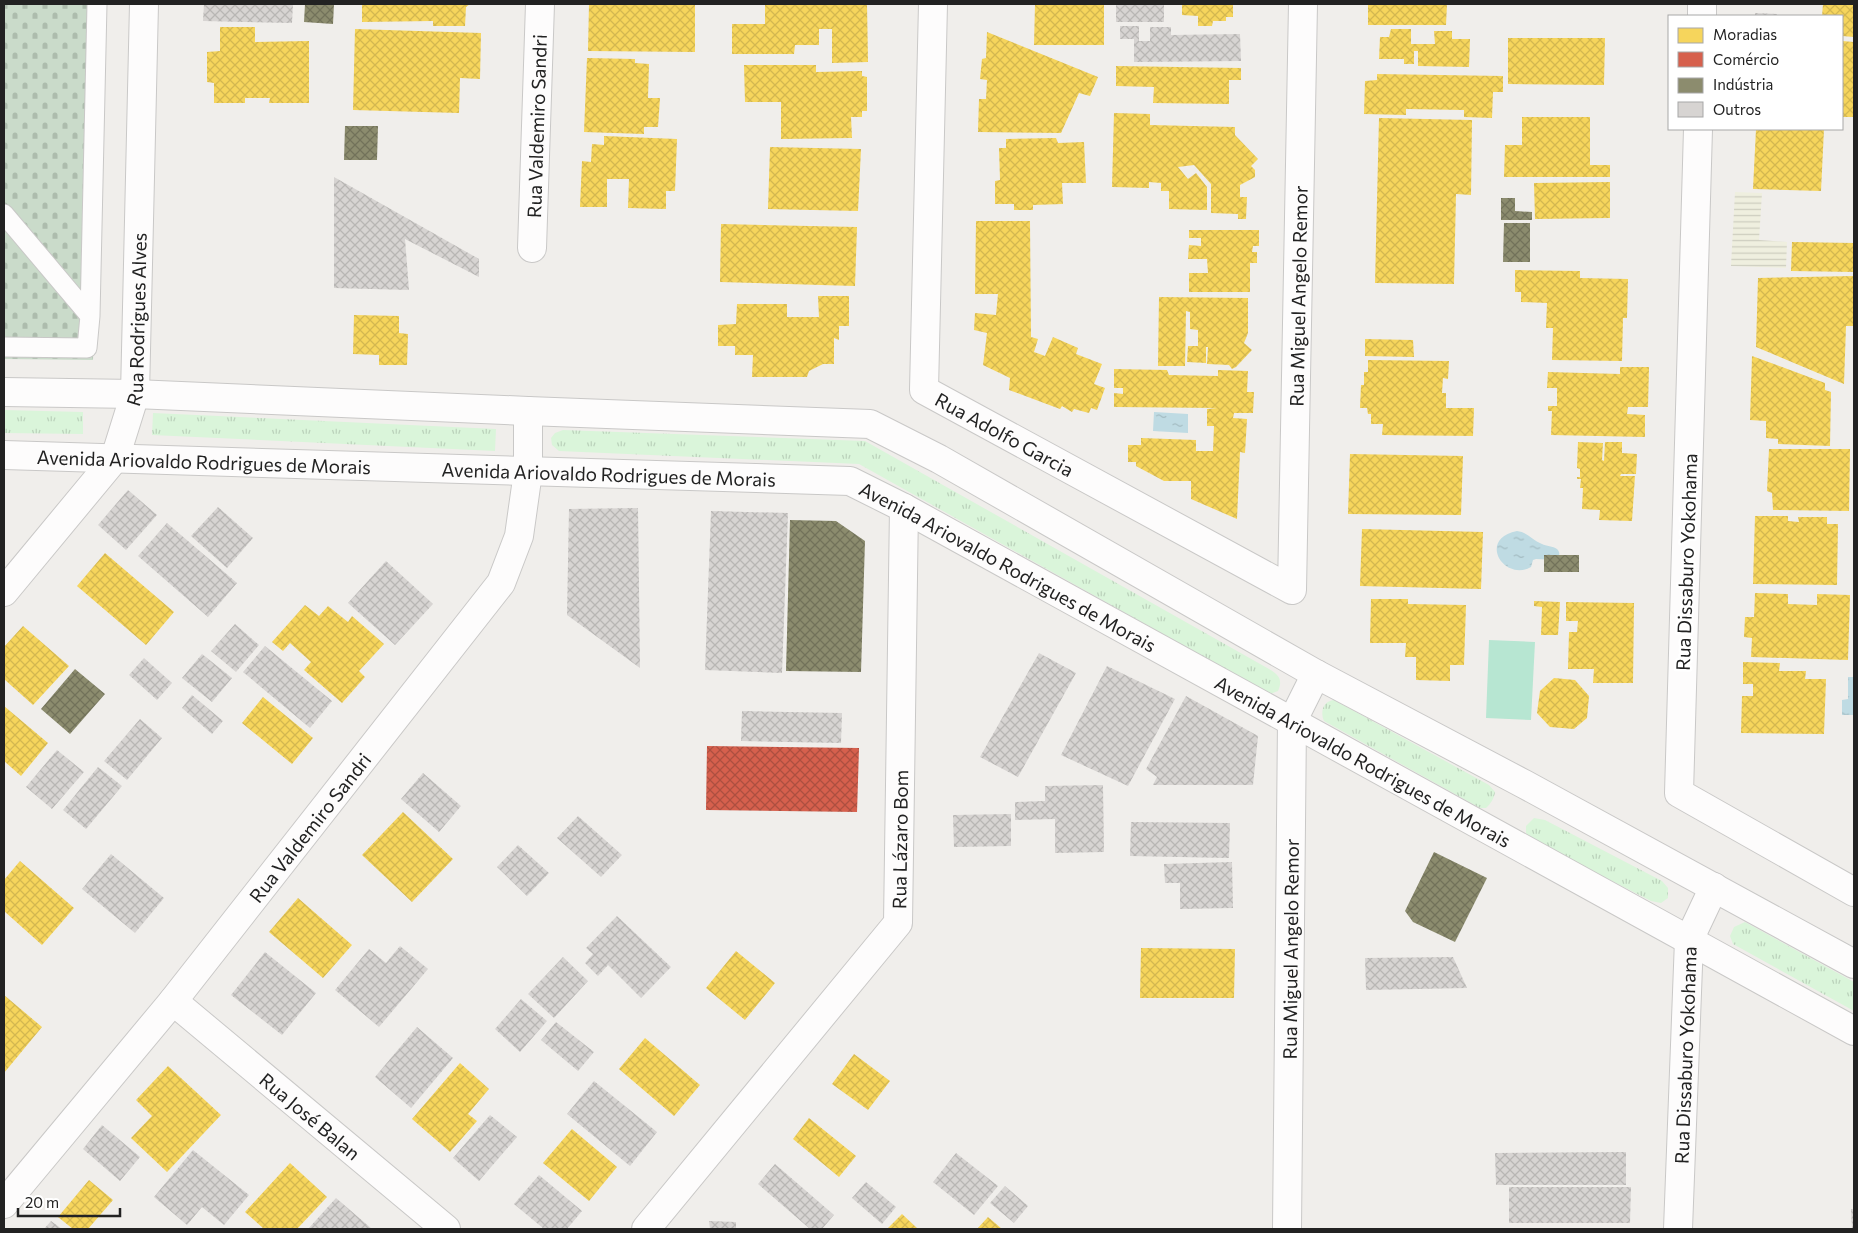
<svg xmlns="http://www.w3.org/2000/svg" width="1858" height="1233" font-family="Commissioner,sans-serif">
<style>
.farmland{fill:url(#farmland-rules)}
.cemetery{fill:url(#cemetery-stones)}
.park{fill:url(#park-tufts)}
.pitch{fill:#b7e6d2}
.water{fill:url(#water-ripples)}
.homes{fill:url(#homes-cross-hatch)}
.shops{fill:url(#shops-cross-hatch)}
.industry{fill:url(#industry-cross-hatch)}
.building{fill:url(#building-cross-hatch)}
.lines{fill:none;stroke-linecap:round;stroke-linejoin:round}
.service-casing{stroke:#c9c8c7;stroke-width:21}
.minor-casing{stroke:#c9c8c7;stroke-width:30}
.tertiary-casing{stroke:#c9c8c7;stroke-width:30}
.service{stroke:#fdfcfc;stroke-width:19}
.minor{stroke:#fdfcfc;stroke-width:28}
.tertiary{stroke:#fdfcfc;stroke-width:28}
.labels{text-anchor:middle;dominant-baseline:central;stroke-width:5;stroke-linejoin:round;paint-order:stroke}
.street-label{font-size:19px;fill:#222;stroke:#fff}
</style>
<defs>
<pattern id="farmland-rules" width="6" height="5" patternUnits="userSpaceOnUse" patternTransform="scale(1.25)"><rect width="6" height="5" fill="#efefdf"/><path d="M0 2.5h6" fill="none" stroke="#cdcdbf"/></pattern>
<pattern id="cemetery-stones" width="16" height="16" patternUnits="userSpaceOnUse" patternTransform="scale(1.25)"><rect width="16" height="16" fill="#cadbca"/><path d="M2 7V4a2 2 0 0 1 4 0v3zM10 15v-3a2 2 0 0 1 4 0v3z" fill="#adbcad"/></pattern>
<pattern id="park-tufts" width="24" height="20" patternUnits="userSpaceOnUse" patternTransform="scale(1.25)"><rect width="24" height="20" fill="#daf5da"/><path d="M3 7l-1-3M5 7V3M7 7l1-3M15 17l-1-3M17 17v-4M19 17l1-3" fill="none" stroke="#bbd2bb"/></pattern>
<pattern id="water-ripples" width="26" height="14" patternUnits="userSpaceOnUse" patternTransform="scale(1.25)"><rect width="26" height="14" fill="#bfdbe3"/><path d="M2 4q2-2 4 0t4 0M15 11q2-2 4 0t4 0" fill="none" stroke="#a4bcc2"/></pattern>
<pattern id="homes-cross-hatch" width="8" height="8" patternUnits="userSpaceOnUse" patternTransform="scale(1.25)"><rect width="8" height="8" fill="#f6d55c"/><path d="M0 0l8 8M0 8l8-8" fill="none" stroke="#d3b750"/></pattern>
<pattern id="shops-cross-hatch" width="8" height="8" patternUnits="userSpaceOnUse" patternTransform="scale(1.25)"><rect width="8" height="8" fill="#d6604d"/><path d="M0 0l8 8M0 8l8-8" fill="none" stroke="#ad4f40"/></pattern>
<pattern id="industry-cross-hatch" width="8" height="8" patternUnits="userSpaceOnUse" patternTransform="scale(1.25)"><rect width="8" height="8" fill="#8c8c6e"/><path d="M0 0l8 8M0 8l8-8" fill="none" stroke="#72725a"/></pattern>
<pattern id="building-cross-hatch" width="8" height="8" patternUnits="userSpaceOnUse" patternTransform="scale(1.25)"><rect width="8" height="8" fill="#d7d4d2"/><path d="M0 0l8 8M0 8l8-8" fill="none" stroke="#b8b6b4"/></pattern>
</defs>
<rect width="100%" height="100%" fill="#f0eeeb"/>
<path class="farmland" d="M1735 192 1762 193 1759 240 1787 242 1786 268 1731 266Z"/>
<path class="cemetery" d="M4 4H101L93 360 4 359Z"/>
<path class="park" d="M4 410 83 412V434L4 433Z
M153 413 496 429 495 451 152 435Z
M563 430 865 441 1269 669C1279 675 1283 680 1278 691L1270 694 859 464 559 451 552 445 551 438 555 433Z
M1334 700 1489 785 1495 792C1494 799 1491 803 1486 808H1480L1324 721C1320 712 1323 701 1334 700Z
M1534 818 1545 820 1662 881 1668 888V898L1661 903 1651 901 1530 839 1526 833V826Z
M1745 922 1854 982V1011L1733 944 1730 936 1734 927Z"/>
<path class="pitch" d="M1489 640 1535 642 1531 720 1486 718Z"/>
<path class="water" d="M1154 412 1188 414V433L1153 431Z
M1517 531C1527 532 1532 540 1542 544 1546 546 1553 546 1557 549 1561 553 1559 556 1557 560L1536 559 1533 560 1531 567C1504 582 1477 539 1517 531Z
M1848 677H1854V715H1842V700L1848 699Z"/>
<path class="homes" d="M362 4H470L466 7 465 26H433V21L362 22Z
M589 4H695V52L588 51Z
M765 4H867L868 62 832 63V29H819V45H795L794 54H732V24H765Z
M1035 4H1104V45H1034Z
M1182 4H1233V17H1226V21H1213L1212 26H1198V16L1182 15Z
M1368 4H1447L1446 25H1368Z
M1823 4H1854V37L1842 36V16H1822Z
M220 27H255V42L309 41V103H269L270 98H245V103H214V83L207 82V52L220 51Z
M355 29 481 33 480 79 460 78 459 113 353 110Z
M1391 29H1411V44H1435L1434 31H1452V39H1470L1469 67 1418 66V51H1414V64H1404V59H1379L1380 37H1389Z
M987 32 1098 77 1090 96 1079 93 1061 133 978 132 979 99H986L987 80 980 79 982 59 986 58Z
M1508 38H1605L1604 85 1508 84Z
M1842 41 1854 42V117H1842Z
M587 58 635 59V63L649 64 648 98H660L658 127H644V134L584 132Z
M744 65H816V72L862 71V76L867 77V111H862V117H851L852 138 781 139V102H745Z
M1116 66 1241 68V80H1229V104L1153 103 1154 87 1116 86Z
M1377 74 1503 76V92H1493L1492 118 1464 117V110L1406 109V115L1364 114 1365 81 1377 80Z
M1114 113 1150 114V125L1235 127V135L1258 159 1251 166 1255 170V177L1240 185V197H1247L1246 219H1238V214L1211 213V184L1194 165 1178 167 1188 179 1196 173 1207 187V210L1169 209V191H1161V183L1149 182V188L1112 187Z
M1522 117H1590V165H1610V177H1504L1505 145H1522Z
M1379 118 1472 120 1471 195 1456 194 1454 284 1375 283Z
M1756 129H1824L1821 191 1753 189Z
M604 136 677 139 675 191H666V209L628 208 629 179H607V207H580L582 161 591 162 592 144 604 145Z
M1056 138 1058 143 1084 142 1086 183H1062L1063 204 1033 205V210H1014V204H995V181L1000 180 999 148H1006V139Z
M770 147 861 149 858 211 768 209Z
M1610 182V218L1535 219 1534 183Z
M976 221H1030L1031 337 1038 339 1034 352 1045 356 1053 337 1078 348 1076 354 1102 364 1094 384 1105 388 1097 410 1091 408 1089 413 1074 409 1072 412 1062 406 1060 409 1009 390 1010 378 983 365 987 333 974 330 975 313 996 315 998 294H975Z
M721 224 857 227 855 286 720 282Z
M1189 230H1259V246H1253L1252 252H1257V263H1250V292H1189V273H1208L1207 259H1188L1189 245 1201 246V238H1189Z
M1792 242 1854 243V272L1791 271Z
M1515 270 1580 271V278L1628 279 1627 318H1623L1622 361 1552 360 1553 328H1546L1547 303 1521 302V292H1515Z
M1854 276V326H1846L1844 384 1756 347 1758 278Z
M818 296H849V326H839V340L834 338V364H823L809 371 807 377H752L753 355H735V346H718V325L736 324 737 304H787V317H819Z
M1159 297 1248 298V333L1244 343 1252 350 1236 367 1232 369 1229 365 1207 364 1208 347H1206V363L1187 362 1188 346H1198V330L1190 329V312L1186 311 1185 366H1158Z
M354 315 399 316V333L408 334 407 365H379V355L353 354Z
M1365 339 1413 340 1414 357 1365 356Z
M1752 356 1825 383V390L1831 392 1830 446 1778 444V439L1766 438V421L1750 420Z
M1368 360 1449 361 1448 379 1443 378 1442 393H1446V408H1474L1473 436 1382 435 1383 424H1371V414H1368L1367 408H1360L1361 385H1364V372H1368Z
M1620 367H1649L1648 407H1628L1627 414 1645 415V437L1551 435 1552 411H1548V406H1557V388H1547L1548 372 1620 374Z
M1114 369 1167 370 1169 375 1218 376V370L1248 371 1247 392H1254L1253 413H1234L1233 418 1247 419 1245 453 1240 452 1237 519 1191 499V481H1164L1136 466V462H1128V445H1141V438L1196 440V451H1213L1214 426H1207V409L1217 408 1114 407V393L1123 394V388H1114Z
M1578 442 1603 443 1602 460 1604 461 1605 442H1622V453L1637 454 1636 474H1621L1620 476H1635L1632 521 1599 520 1600 510 1582 509 1583 488H1580L1581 479H1577V477H1580V469L1577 468Z
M1769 449H1850L1849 511 1773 510 1772 493 1767 491Z
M1350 454 1463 456 1461 515 1348 514Z
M1755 516H1788V521L1799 522 1798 517H1827V524H1838L1837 585 1753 584Z
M1362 529 1483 532 1481 589 1360 586Z
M105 553 174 612 146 645 77 586Z
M1755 593 1788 594V604L1817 605V594L1850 595 1848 660 1751 657 1752 638 1744 637 1745 617H1754Z
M1371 599H1408V604L1466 605 1464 665H1450V681L1416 680V657H1405L1406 643H1370Z
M1534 601 1560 602 1558 635H1541L1542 607 1534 606Z
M1566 602 1634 603 1633 683H1593L1594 669H1568L1569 632H1577L1578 621H1566Z
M305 605 319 616 328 606 348 622 352 616 384 644 359 671 365 677 342 703 304 670 311 662 290 643 283 651 272 642Z
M23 626 69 666 33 705 4 679V647Z
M1743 662 1780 663 1779 671H1806L1805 679H1826L1824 734 1741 733 1742 696H1753V684H1743Z
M1554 678 1575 680 1589 696 1587 718 1574 729 1550 727 1537 713 1540 691Z
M263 697 313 738 292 764 242 723Z
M4 706 48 743 21 776 4 761Z
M403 812 453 859 412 902 362 855Z
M20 861 74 908 42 945 4 911V880Z
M298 898 352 945 323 978 269 932Z
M1141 948 1235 949 1234 998H1140Z
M736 951 775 983 745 1020 706 988Z
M4 995 42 1027 4 1073Z
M645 1038 700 1085 674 1116 619 1069Z
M854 1054 890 1081 868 1110 832 1084Z
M460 1063 489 1089 468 1114 477 1121 450 1152 412 1119Z
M168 1066 221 1115 167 1172 131 1138 152 1116 136 1100Z
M809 1118 856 1156 839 1177 793 1139Z
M572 1129 617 1167 589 1201 543 1163Z
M290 1163 327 1197 297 1229H264L245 1212Z
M89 1180 113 1200 88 1229H73L58 1217Z
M902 1214 918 1229H887Z
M988 1217 1002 1229H977Z"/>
<path class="shops" d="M707 746 859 748 857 812 706 810Z"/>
<path class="industry" d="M305 4H334L333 24 304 22Z
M345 126H378L377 160H344Z
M1501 198H1515V211L1532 212V220H1501Z
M1504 223H1530V262H1503Z
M790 520 836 521 865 541 861 672 786 671Z
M1544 555H1579V572H1544Z
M75 669 105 694 70 734 41 709Z
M1434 852 1487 878 1455 942 1413 922 1405 911Z"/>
<path class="building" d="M204 4H293L292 23 203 21Z
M1116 4H1164V22H1116Z
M1755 13 1777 14V16H1755Z
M1120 26H1139V41H1150V27H1171V35L1240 34 1241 61 1134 62V39H1120Z
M334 177 479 259V277L405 239 409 290 334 288Z
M128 490 157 515 126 550 98 525Z
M218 507 253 538 227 568 191 536Z
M638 508 640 668 567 615 569 509Z
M711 511 788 513 782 673 705 670Z
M167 523 237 583 208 617 138 556Z
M386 561 433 604 395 645 348 603Z
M235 624 259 645 236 672 211 651Z
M265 646 332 701 310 728 243 672Z
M1039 653 1076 673 1018 777 980 757Z
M202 654 232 678 212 702 182 678Z
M144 658 172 683 157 700 129 675Z
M1107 666 1175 699 1128 786 1061 755Z
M192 695 223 721 212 734 182 708Z
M1186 696 1258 736 1253 785H1153L1157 777 1146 769Z
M742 711 842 713 841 743 741 741Z
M140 719 162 738 127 780 104 761Z
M57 750 84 772 52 809 26 787Z
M98 767 122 786 86 829 63 810Z
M423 773 461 806 439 832 401 799Z
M1103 785 1104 852 1055 853V819L1015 820V802L1045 801V786Z
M1011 814V846L954 847 953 815Z
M578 816 622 855 601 877 557 838Z
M1131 822 1230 823 1229 858 1130 856Z
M518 845 549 873 527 896 497 867Z
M111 854 164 898 135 933 82 889Z
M1232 862 1233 908 1180 909V883H1165L1164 864Z
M617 916 671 967 641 998 608 965 598 976 585 963 593 954 586 948Z
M400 946 428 969 379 1027 335 990 369 949 386 963Z
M265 952 316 993 282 1035 231 995Z
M563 957 588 981 554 1018 528 994Z
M1453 957 1467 988 1366 990 1365 958Z
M521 999 547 1021 520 1052 495 1029Z
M556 1022 594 1052 578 1071 541 1040Z
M417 1027 453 1058 411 1108 375 1077Z
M594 1081 657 1132 630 1166 567 1114Z
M490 1115 517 1137 479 1181 453 1158Z
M102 1125 140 1157 120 1181 83 1149Z
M193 1150 249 1195 224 1225 202 1207 187 1225 154 1197Z
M1626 1152V1185H1496L1495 1153Z
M956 1153 998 1186 974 1215 933 1182Z
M775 1164 834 1215 822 1229H810L758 1184Z
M539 1175 582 1211 567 1229H544L514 1204Z
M866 1182 896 1207 882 1224 852 1198Z
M1005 1186 1028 1206 1014 1223 990 1203Z
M1509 1187H1631L1630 1223H1509Z
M336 1198 372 1229H308Z
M1851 1209H1854V1229H1852Z
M51 1221 62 1229H44Z
M709 1221 736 1222V1229H710Z"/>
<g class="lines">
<g class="service-casing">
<path id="service" d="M4 214 90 316
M4 347 87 348 90 316 97 4"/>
</g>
<g class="minor-casing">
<g id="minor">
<path id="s1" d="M933 4 924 390 1292 590 1303 4"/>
<path d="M1702 16V4"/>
<path d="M1698 129 1679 793 1854 892"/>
<path id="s2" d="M532 248 540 4"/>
<path id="s3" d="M4 592 115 458 135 394 144 4"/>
<path id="s4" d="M173 1001 446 1229"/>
<path id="s5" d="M4 1204 173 1001 501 583 519 536 528 472V411"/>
<path id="s6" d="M646 1229 898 923 904 508"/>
<path id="s7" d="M1287 1229 1292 722 1316 674"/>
<path id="s8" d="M1678 1229 1689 940 1714 887"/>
</g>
</g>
<g class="tertiary-casing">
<g id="tertiary">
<path d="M4 392 135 394 528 411 870 424 939 459 1316 674 1524 784 1854 964"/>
<path id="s9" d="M4 455 850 481 904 508 1854 1031"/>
</g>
</g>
<use href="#service" class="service"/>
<use href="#minor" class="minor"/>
<use href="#tertiary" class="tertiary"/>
</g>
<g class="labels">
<g class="street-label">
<text stroke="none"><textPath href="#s2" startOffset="122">Rua Valdemiro Sandri</textPath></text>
<text stroke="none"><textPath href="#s1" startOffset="1099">Rua Miguel Angelo Remor</textPath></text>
<text stroke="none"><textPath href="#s3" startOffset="316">Rua Rodrigues Alves</textPath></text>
<text stroke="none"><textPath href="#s1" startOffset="478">Rua Adolfo Garcia</textPath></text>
<text stroke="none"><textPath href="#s9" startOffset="200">Avenida Ariovaldo Rodrigues de Morais</textPath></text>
<text stroke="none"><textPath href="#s9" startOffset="605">Avenida Ariovaldo Rodrigues de Morais</textPath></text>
<text transform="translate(1686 562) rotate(-88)">Rua Dissaburo Yokohama</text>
<text stroke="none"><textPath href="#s9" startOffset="1026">Avenida Ariovaldo Rodrigues de Morais</textPath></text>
<text stroke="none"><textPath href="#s9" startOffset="1431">Avenida Ariovaldo Rodrigues de Morais</textPath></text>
<text stroke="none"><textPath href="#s5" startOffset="485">Rua Valdemiro Sandri</textPath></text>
<text stroke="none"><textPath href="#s6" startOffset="480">Rua Lázaro Bom</textPath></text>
<text stroke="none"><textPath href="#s7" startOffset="280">Rua Miguel Angelo Remor</textPath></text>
<text stroke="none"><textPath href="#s8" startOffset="174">Rua Dissaburo Yokohama</textPath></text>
<text stroke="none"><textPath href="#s4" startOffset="179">Rua José Balan</textPath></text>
</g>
</g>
<rect width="1858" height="1233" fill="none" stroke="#222222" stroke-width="10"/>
<rect x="1668" y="15" width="175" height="115" fill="#ffffff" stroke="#a7a7a7"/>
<rect x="1678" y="28" width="25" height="15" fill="#f6d55c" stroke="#a7a7a7"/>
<text x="1713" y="40" font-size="15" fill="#222222">Moradias</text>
<rect x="1678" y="52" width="25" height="15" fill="#d6604d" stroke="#a7a7a7"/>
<text x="1713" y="65" font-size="15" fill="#222222">Comércio</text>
<rect x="1678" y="78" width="25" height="15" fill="#8c8c6e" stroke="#a7a7a7"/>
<text x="1713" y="90" font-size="15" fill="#222222">Indústria</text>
<rect x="1678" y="102" width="25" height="15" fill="#d7d4d2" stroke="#a7a7a7"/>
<text x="1713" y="115" font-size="15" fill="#222222">Outros</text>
<path d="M18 1208v8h102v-8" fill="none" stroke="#222222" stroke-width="2.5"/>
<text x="25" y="1208" font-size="15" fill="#222222" stroke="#ffffff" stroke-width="4" paint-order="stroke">20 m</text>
</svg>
